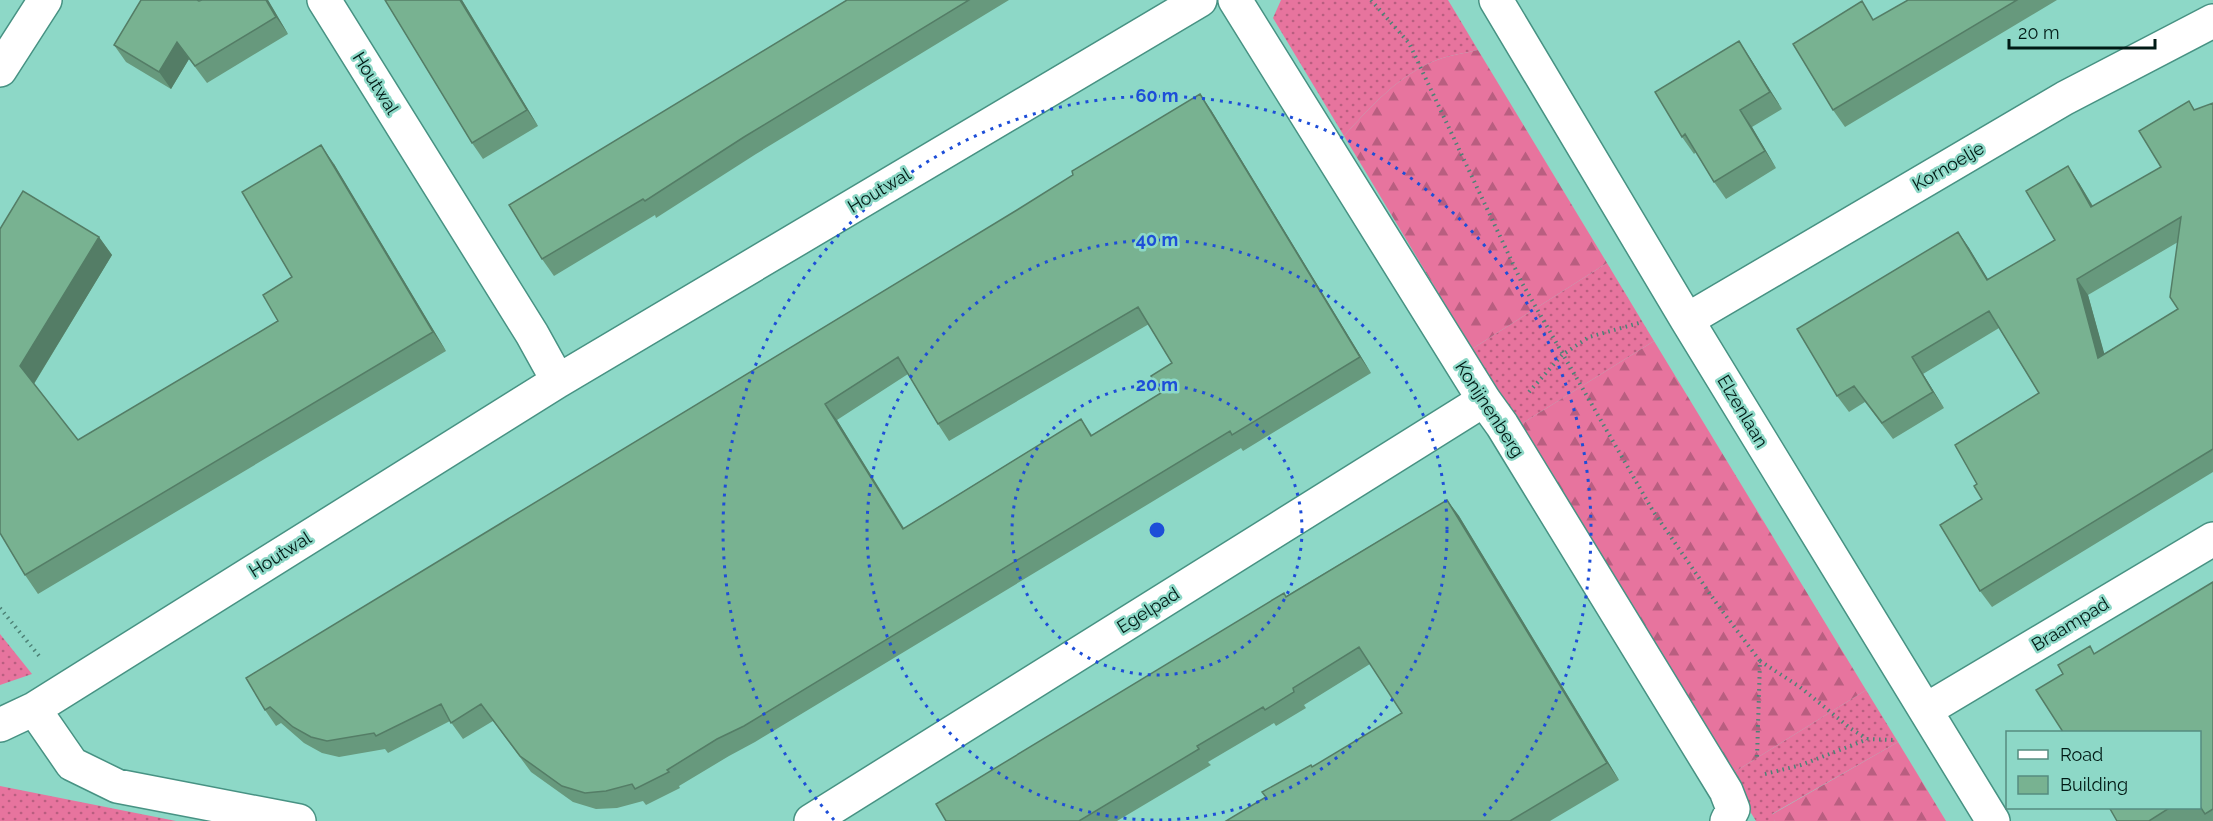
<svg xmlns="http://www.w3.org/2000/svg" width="2213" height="821" font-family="Raleway,sans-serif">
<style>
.grass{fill:url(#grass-dots)}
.forest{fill:url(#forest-firs)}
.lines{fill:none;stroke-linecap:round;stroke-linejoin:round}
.minor-casing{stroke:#479283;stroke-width:36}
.path{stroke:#4d8276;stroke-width:4;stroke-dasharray:1.5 4.5;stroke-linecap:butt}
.minor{stroke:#fff;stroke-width:33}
.wall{fill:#67997d;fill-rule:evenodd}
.shaded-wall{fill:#547d66}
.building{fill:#78b291;stroke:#547d66;stroke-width:1.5;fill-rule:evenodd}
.ring{fill:none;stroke:#1d4ed8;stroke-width:3;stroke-dasharray:3 6}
.labels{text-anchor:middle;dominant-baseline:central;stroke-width:5;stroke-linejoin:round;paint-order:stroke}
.street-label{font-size:18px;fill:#001a15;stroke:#8dd8c7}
.centre{fill:#1d4ed8;stroke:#8dd8c7;stroke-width:3}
.ring-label{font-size:18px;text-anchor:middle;font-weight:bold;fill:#1d4ed8;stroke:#8dd8c7;stroke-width:5;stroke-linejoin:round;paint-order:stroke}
</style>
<defs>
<pattern id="grass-dots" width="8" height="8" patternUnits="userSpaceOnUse" patternTransform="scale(1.5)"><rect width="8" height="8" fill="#e7749e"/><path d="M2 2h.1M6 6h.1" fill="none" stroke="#b95e80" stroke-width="1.8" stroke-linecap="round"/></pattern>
<pattern id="forest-firs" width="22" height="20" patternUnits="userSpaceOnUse" patternTransform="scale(1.5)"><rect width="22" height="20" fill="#e7749e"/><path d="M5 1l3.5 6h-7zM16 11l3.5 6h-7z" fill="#b95e80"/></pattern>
</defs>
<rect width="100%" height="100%" fill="#8dd8c7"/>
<path class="grass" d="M1281 0H1448L1478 50C1465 53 1450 55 1437 60 1400 74 1370 107 1344 136L1273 18Z
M1607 263 1654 341 1518 426 1472 349Z
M0 634 32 674 0 685Z
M1866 690 1898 742 1772 814 1775 821H1756L1728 776Z
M0 786 176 821H0Z"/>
<path class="forest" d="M1478 50 1607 263 1472 349 1344 136C1370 107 1400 74 1437 60 1450 55 1465 53 1478 50Z
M1654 341 1866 690 1728 776 1518 426Z
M1898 742 1946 821H1775L1771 815Z"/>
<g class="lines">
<g class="minor-casing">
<path id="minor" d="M324 0 532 334 558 381
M1235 0 1484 400 1502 425 1726 791 1733 809 1727 821
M1496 0 1687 320 1993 821
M0 70 45 0
M1687 320 2065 98 2213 21
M34 709 72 764 117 786 299 821
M1926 710 2213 539
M0 725 34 709 558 381 1200 0
M811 821 1484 400"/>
</g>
<path class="path" d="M1371 0 1409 43 1522 283 1653 511 1717 604 1760 661 1757 758
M1529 392 1562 355 1589 337 1639 323
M0 608 40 657
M1760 661 1800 687 1850 728 1867 739
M1765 774 1801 765 1868 739 1895 740"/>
<use href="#minor" class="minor"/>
</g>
<path class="wall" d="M268 0 288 34 207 83 189 59 171 89 126 62 114 45 199 1Z
M385 0H462L538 126 483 159 472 143Z
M847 0H1009L756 154 656 218 655 215 554 276 542 259Z
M1908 0H2057L1845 127 1833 110 1874 20Z
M1750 58 1782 109 1752 127 1776 168 1726 199 1714 182 1696 152 1694 154 1682 137Z
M2189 101 2195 110 2213 103V472L1992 607 1980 591 1982 499 1977 484 2039 393 1999 328 1923 374 1944 408 1893 439 1865 402 1849 412 1837 396 1958 232 1969 248 1988 280 2055 240 2079 183 2093 206 2161 167ZM2178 242V309L2104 354 2088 295Z
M1211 110 1371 373 1243 451 1241 448 755 742 729 756 679 786 680 788 646 805 643 801 617 808 596 809 573 802 531 772 493 721 463 739 450 721 388 753 385 749 339 757 322 753 304 743 281 723 276 726 265 710ZM1149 324 1172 363 1161 393 1092 435 1081 419 904 528 837 420 908 374 938 424 949 441Z
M334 164 446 351 38 594 25 575 0 229 99 237 112 255 34 384 78 440 278 321 292 277Z
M1447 500 1459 516 1619 780 1550 821H1226L1266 797 1313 767 1402 713 1370 664 1304 705 1306 708 1276 726 1274 723 1208 762 1211 765 1117 821H946L1286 596Z
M2213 582V821H2117L2109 807H2199V732L2063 674Z"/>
<path class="shaded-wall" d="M266 0H268L288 34 276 17Z
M460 0H462L538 126 527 110Z
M1739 41 1750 58 1782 109 1770 92Z
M177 42 189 59 171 89 159 72Z
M1200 94 1211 110 1371 373 1360 357Z
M1740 110 1752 127 1776 168 1765 151Z
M321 145 334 164 446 351 433 332Z
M2068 166 2079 183 2103 224 2091 207Z
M1958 232 1969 248 1999 297 1987 280Z
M99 237 112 255 33 385 20 366Z
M2077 279 2088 295 2110 374 2098 358Z
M1912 357 1923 374 1944 408 1933 392Z
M825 404 837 420 914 545 903 529Z
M1447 500 1459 516 1619 780 1607 763Z"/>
<path class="building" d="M141 0H197L199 1 202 0H266L276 17 195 66 177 42 159 72 114 45Z
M385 0H460L527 110 472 143Z
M847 0H969L744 137 645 201 643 199 542 259 509 205Z
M1908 0H2017L1833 110 1793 44 1862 1 1873 20Z
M1739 41 1770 92 1740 110 1765 151 1714 182 1685 134 1682 137 1655 92Z
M1200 94 1360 357 1232 435 1230 431 744 726 717 739 667 770 669 772 635 789 632 784 606 791 585 793 562 786 520 756 481 704 451 723 441 704 376 736 374 733 327 741 311 737 293 727 270 707 265 710 246 678 1017 210 1073 175 1072 171ZM1138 307 1172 363 1151 376 1161 393 1091 436 1081 419 903 529 825 404 898 357 938 424Z
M2189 101 2194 110 2213 103V449L1980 591 1940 525 1982 499 1974 486 1977 484 1955 445 2039 393 1989 311 1912 357 1933 392 1882 423 1854 386 1837 396 1797 329 1958 232 1987 280 2055 240 2026 191 2068 166 2091 207 2161 167 2139 131ZM2181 217 2170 297 2178 309 2098 358 2077 279Z
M321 145 433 332 25 575 0 533V229L23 191 99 237 20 366 78 440 278 321 263 295 292 277 242 192Z
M1447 500 1607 763 1510 821H1226L1266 797 1262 792 1311 765 1312 767 1402 713 1359 647 1293 688 1294 692 1265 710 1263 707 1197 746 1199 749 1079 821H946L936 804 1284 593 1286 597Z
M2213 582V809L2205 814 2199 805V732H2063L2036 690 2063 674 2058 665 2090 646 2094 654Z
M2109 807H2171L2149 821H2117Z"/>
<g class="ring">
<circle cx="1157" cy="530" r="145"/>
<circle cx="1157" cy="530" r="290"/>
<path d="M834 820A434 434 0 1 1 1480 820"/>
</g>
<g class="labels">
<g class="street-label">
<text transform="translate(376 83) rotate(58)">Houtwal</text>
<text transform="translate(1948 166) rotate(-30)">Kornoelje</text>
<text transform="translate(879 190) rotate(-31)">Houtwal</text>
<text transform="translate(1490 409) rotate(57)">Konijnenberg</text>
<text transform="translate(1743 411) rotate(59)">Elzenlaan</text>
<text transform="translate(280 554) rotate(-32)">Houtwal</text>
<text transform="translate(1148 610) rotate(-32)">Egelpad</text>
<text transform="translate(2070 624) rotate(-31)">Braampad</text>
</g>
</g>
<circle cx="1157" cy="530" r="9" class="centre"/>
<g class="ring-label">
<text x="1157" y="102">60 m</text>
<text x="1157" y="246">40 m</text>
<text x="1157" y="391">20 m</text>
</g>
<rect x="2006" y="731" width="195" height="78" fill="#8dd8c7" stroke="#558c80" stroke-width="1.5"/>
<rect x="2018" y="750" width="30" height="9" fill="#ffffff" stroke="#558c80" stroke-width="1.5"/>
<text x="2060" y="761" font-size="18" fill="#001a15">Road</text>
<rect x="2018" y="776" width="30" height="18" fill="#78b291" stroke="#558c80" stroke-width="1.5"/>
<text x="2060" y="791" font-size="18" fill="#001a15">Building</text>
<path d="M2009 39v9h146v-9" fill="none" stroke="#001a15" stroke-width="3"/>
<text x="2018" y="39" font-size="18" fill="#001a15" stroke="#8dd8c7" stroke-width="4.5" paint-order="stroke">20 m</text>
</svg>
